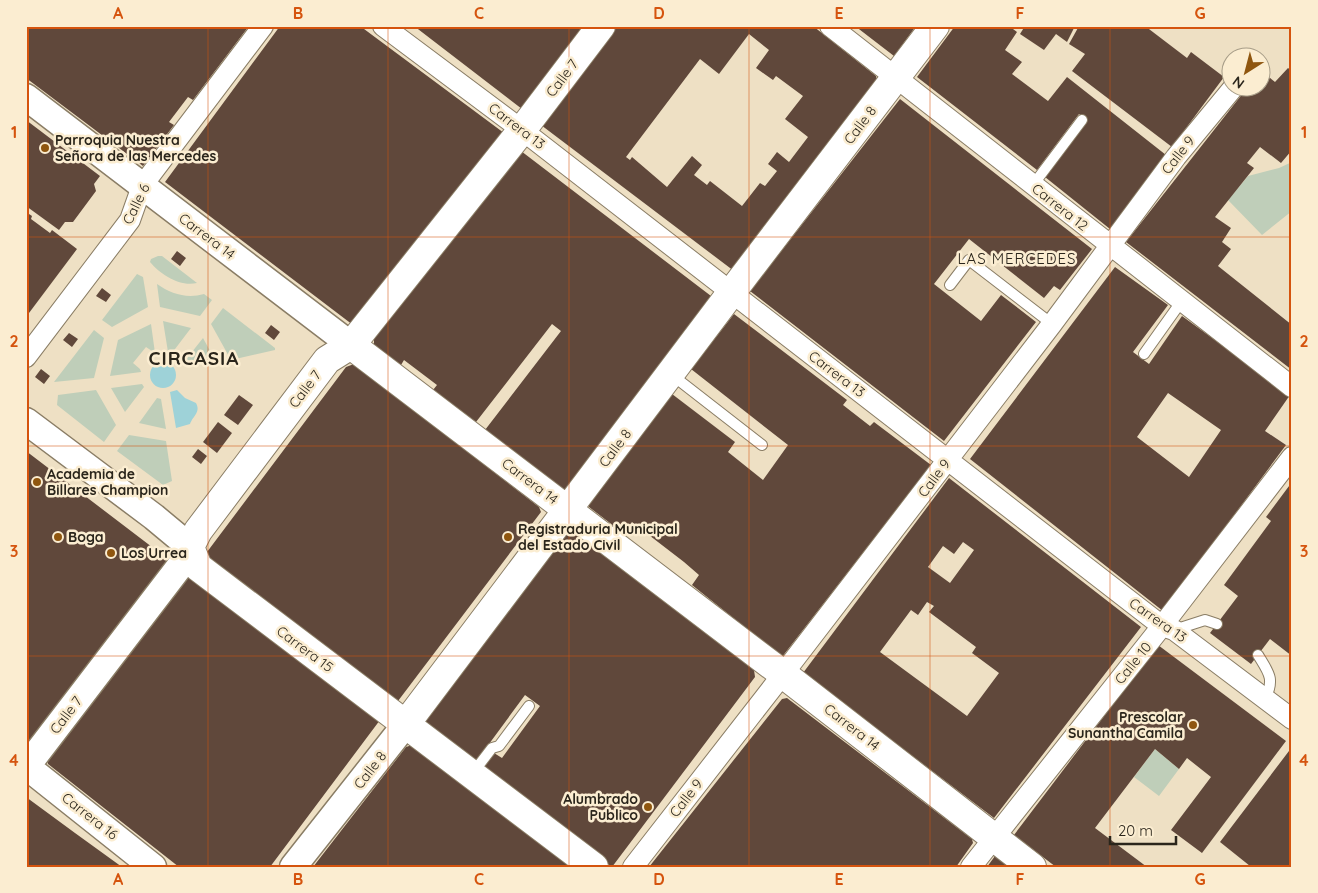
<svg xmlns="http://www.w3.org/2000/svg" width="1318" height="893" font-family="Quicksand,sans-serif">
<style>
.green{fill:#bfceb9}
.water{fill:#9ed2d8}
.building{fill:#60483b;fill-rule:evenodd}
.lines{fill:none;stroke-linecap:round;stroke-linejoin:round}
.service-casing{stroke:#8a7d65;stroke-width:12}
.minor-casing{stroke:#8a7d65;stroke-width:22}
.tertiary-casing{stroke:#8a7d65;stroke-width:29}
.secondary-casing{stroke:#8a7d65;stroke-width:30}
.service{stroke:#fff;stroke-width:10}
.minor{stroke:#fff;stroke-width:20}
.tertiary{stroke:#fff;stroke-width:26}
.secondary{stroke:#fff;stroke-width:28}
.grid{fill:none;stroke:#d5540e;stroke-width:1;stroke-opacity:0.55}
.poi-dot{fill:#8f560f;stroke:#fbedd1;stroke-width:2}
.labels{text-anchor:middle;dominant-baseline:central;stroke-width:5;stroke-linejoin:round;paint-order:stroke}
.street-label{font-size:14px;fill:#2a251b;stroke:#fbedd1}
.poi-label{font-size:14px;font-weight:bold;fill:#2a251b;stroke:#fbedd1;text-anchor:start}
.neighbourhood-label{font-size:15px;letter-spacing:1px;fill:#2a251b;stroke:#fbedd1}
.district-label{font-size:19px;font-weight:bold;letter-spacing:1px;fill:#2a251b;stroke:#fbedd1}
.neatline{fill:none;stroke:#d5540e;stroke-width:2}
.grid-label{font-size:16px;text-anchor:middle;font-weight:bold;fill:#d5540e}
</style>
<rect width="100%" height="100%" fill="#eee0c4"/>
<path class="green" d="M1292 162V211L1262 235 1228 200 1248 176 1279 168Z
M158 256H162L197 283C180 287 161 275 150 262L151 259Z
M137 274 143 277 148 307 112 327 102 320Z
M157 284C171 294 187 299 204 294L212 300 200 316 160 307Z
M223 308 275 348V350L231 360 211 324Z
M163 321 191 328 172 353 168 352Z
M151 324 155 353 146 347 133 363 140 369 141 372 110 376 118 340Z
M94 330 104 338 94 378 54 382Z
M203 338 216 362 186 366 184 362Z
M142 384 144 387 125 412 111 388Z
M96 390 116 425 104 442 57 405 58 395Z
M157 398 161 399 166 429 139 423Z
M129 435 166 441 172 481 163 485 117 451Z
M1155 749 1179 769 1159 796 1134 777Z"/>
<path class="water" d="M150 375a13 13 0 1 1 26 0a13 13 0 1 1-26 0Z
M177 390 185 398 196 403C201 412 193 416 190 424L176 428 170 392Z"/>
<path class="building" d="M26 26H249L193 100 188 97 169 122 174 125 143 166 26 78Z
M280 26H360L504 133 353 325 165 182Z
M414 26H584L522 109Z
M617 26H813L876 76 878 85 734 271 541 125ZM749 34 769 50 756 68 773 80 776 76 803 96 785 119 808 137 789 162 777 152 768 164 777 171 765 186 760 183 742 206 710 181 707 185 694 175 702 165 692 156 667 187 632 157 630 160 626 157 700 59 719 74Z
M855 26H916L894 56Z
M955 26H1009L1017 32 1005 50 1022 62 1012 74 1048 101 1067 77 1166 155 1110 229 1045 177 1088 120 1079 114 1037 170 917 77Z
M1025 26H1075L1067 42 1056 34 1044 50 1020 34Z
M1079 26H1145L1187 58 1191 52 1224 77 1172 147 1072 71 1085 54 1069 44Z
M1288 68 1292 71V150L1281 163 1260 147 1247 163 1254 168 1215 217 1231 228 1222 242 1231 249 1218 266 1292 325V370L1126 242 1247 88H1260V70L1275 82Z
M900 99 1092 249 1060 290 1054 286 1044 298 969 239 934 284 981 321 1001 295 1036 322 944 441 750 291Z
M26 120 100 176 94 184 96 191 73 222H65L59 230 26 206Z
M521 151 711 296 569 488 565 490 485 430 561 331 552 324 476 422 433 390 437 385 404 360 401 365 374 345V338Z
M26 212 32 216 31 219 50 233 52 230 77 249 26 317Z
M177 251 186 258 180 266 171 259Z
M1115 267 1168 305 1133 352 1149 364 1182 316 1290 395 1265 431 1286 445 1163 611 970 459ZM1168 393 1221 430 1189 477 1137 437Z
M102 288 111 295 106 302 96 296Z
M734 314 847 400 843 405 870 426 874 422 931 465 782 657 692 585 699 575 684 562 632 522 623 533 589 507 588 501 672 394 735 442 728 452 763 480 788 445 691 369Z
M271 325 280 332 274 340 265 333Z
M69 333 78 339 72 347 63 340Z
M354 364 539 507 541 512 398 701 204 556 346 367Z
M41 369 50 376 44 384 35 377Z
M239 395 253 405 238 425 224 415Z
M218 422 232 433 217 453 203 442Z
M198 449 207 456 201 464 192 457Z
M26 451 169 560 29 743 26 744Z
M949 478 1141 627 994 818 803 673ZM963 542 974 550 950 583 928 567 943 546 954 554ZM927 602 934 606 929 612 976 647 972 653 999 673 967 716 880 652 911 610 918 615Z
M1292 482V656L1270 639 1251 664 1210 633 1238 596 1224 585 1271 521 1266 517Z
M565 526 754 670 755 677 612 867 483 769 494 753 502 758 540 706 525 695 475 763 424 724 423 717Z
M188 571 380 720 270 867H179L48 764 47 756Z
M1158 645 1286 741 1202 853 1171 830 1211 777 1187 758 1179 769 1155 749 1095 828 1147 867H1056L1014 835Z
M787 698 972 839 973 843 956 867H649L782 699Z
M412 745 505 817 570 867H313L406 747Z
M1292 747V867H1249L1250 866 1220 842Z
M26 797 75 833 122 867H26Z
M995 856 1010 867H987Z"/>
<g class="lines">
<g class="service-casing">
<path id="service" d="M1033 185 1082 120
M950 285 969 260 1052 324
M1144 354 1181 302
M672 375 762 445
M1174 630 1205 620 1217 624
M1258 655C1269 673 1275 679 1265 699
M472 774 492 748 499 746 529 706"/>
</g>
<g class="minor-casing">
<path id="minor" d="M383 26 522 130 1162 626 1174 630 1292 719
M830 26 1292 387
M26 357 130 220 142 186 263 26
M633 867 783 674 1052 324 1176 157 1233 88
M971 867 1162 626 1292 457"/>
</g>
<g class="tertiary-casing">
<path id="tertiary" d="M26 97 351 345
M26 421 154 517 190 547 180 566 27 766
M26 766 153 867
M293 867 405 725"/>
</g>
<g class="secondary-casing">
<path id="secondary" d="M351 345 783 674 1032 867
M405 725 731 293 935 26
M594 867 198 567 190 547 198 531 327 360 351 345 522 130 601 26"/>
</g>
<use href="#service" class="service"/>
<use href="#minor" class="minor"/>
<use href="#tertiary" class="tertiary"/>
<use href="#secondary" class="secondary"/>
</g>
<path class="grid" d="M208 26V867M388 26V867M569 26V867M749 26V867M930 26V867M1110 26V867M26 237H1292M26 446H1292M26 656H1292"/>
<g class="poi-dot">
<circle cx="45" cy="148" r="5"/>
<circle cx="37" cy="482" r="5"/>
<circle cx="58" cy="537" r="5"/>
<circle cx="508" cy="537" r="5"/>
<circle cx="111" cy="553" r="5"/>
<circle cx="1193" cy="725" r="5"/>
<circle cx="648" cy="807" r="5"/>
</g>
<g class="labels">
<g class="street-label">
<text transform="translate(562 78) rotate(-53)">Calle 7</text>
<text transform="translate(860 125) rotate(-53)">Calle 8</text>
<text transform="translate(517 126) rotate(37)">Carrera 13</text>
<text transform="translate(1178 155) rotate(-52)">Calle 9</text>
<text transform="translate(136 204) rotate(-64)">Calle 6</text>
<text transform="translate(1060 207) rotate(38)">Carrera 12</text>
<text transform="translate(207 236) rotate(37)">Carrera 14</text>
<text transform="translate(837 374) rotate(37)">Carrera 13</text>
<text transform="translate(305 389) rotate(-53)">Calle 7</text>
<text transform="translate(615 448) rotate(-53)">Calle 8</text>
<text transform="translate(934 478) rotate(-53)">Calle 9</text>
<text transform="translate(530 481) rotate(37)">Carrera 14</text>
<text transform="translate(1158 620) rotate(35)">Carrera 13</text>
<text transform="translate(305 649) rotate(37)">Carrera 15</text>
<text transform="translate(1133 663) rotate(-51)">Calle 10</text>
<text transform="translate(66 715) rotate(-53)">Calle 7</text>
<text transform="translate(852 727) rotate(38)">Carrera 14</text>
<text transform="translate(370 770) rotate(-52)">Calle 8</text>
<text transform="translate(686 798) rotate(-52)">Calle 9</text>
<text transform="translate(90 816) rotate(38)">Carrera 16</text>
</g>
<g class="poi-label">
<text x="55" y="140">Parroquia Nuestra<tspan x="55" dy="16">Señora de las Mercedes</tspan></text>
<text x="47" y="474">Academia de<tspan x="47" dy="16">Billares Champion</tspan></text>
<text x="518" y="529">Registraduria Municipal<tspan x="518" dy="16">del Estado Civil</tspan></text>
<text x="68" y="537">Boga</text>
<text x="121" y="553">Los Urrea</text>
<text x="1183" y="717" text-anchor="end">Prescolar<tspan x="1183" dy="16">Sunantha Camila</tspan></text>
<text x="638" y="799" text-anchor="end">Alumbrado<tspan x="638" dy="16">Publico</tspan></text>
</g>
<g class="neighbourhood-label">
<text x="1017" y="258">LAS MERCEDES</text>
</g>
<g class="district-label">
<text x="194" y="358">CIRCASIA</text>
</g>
</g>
<rect width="1318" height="893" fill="none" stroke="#fbedd1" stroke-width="55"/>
<g transform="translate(1246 72) rotate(216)"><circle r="24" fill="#fbedd1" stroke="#a79d88"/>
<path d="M0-4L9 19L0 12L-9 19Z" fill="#8f560f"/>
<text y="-8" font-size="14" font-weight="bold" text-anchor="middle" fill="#2a251b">N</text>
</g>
<path d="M1110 836v8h66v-8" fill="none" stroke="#2a251b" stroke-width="2.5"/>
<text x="1118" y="836" font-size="15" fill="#2a251b" stroke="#fbedd1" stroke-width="4" paint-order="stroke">20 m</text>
<rect x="28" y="28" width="1262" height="838" class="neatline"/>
<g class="grid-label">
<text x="118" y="19">A</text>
<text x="298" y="19">B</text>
<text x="479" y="19">C</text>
<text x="659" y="19">D</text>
<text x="839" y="19">E</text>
<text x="1020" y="19">F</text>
<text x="1200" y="19">G</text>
<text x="14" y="138">1</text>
<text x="1304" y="138">1</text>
<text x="14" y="347">2</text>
<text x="1304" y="347">2</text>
<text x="14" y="557">3</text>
<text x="1304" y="557">3</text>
<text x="14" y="766">4</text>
<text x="1304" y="766">4</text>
<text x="118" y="885">A</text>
<text x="298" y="885">B</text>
<text x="479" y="885">C</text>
<text x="659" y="885">D</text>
<text x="839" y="885">E</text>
<text x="1020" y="885">F</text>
<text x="1200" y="885">G</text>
</g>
</svg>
